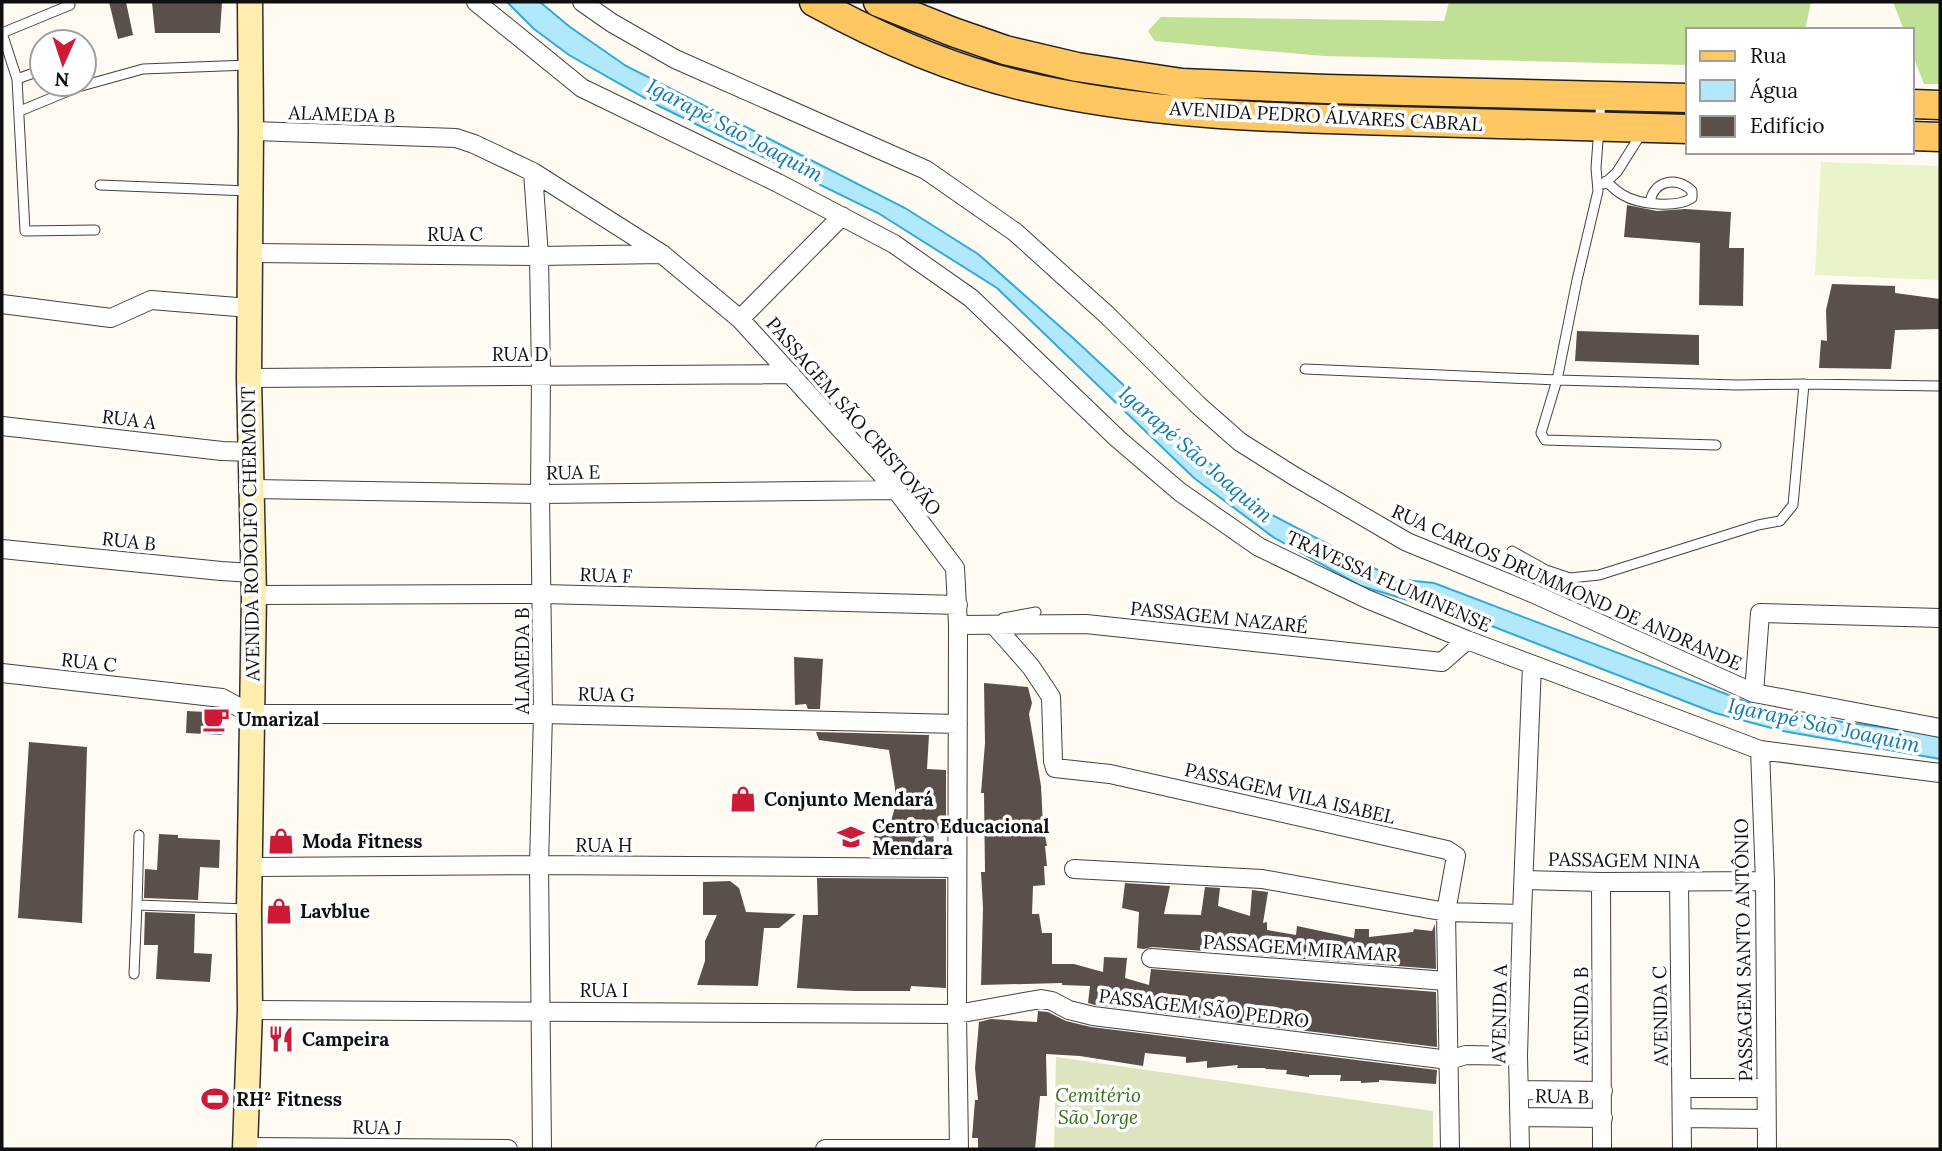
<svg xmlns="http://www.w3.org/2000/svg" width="1942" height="1151" font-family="Lora,serif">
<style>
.forest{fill:#bfe095}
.cemetery{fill:#dce4c0}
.pitch{fill:#eaf4ca}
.water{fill:#b2e8fb;stroke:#32a9d9;stroke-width:2}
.building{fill:#594f4b}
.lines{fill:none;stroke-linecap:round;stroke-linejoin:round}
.lane-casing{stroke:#424242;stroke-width:11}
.street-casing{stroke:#424242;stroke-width:20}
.secondary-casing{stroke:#313131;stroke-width:27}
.primary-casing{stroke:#202020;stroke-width:31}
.lane{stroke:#fff;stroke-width:9}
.street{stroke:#fff;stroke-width:18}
.secondary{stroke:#ffedad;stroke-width:24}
.primary{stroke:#ffc762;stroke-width:28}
.labels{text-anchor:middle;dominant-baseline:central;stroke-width:7;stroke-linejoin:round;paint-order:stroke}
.street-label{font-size:19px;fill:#0f0f0f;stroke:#fff}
.poi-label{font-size:19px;font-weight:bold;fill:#0f0f0f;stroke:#fff;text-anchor:start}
.park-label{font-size:19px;font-style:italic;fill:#346e19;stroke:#fff}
.water-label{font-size:21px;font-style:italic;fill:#0d79ad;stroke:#fff}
</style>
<rect width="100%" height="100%" fill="#fffbf2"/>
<path class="forest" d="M1449 2H1811L1805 30H1688V65L1324 56 1155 41 1148 31 1161 17 1444 21Z
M1893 2H1940V84H1924L1912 53V30H1904Z"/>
<path class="cemetery" d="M1056 1057 1433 1111V1149H1054Z"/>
<path class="pitch" d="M1821 162 1940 166V280L1815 275Z"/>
<path class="water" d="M507 2H540L570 27 626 66 905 208 978 254 1073 338 1190 447 1272 515 1395 579 1434 583 1776 713 1926 733 1940 737V759L1783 731 1715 713 1484 623 1361 586 1273 537 1194 478 997 288 878 213 659 106 569 55 534 29Z"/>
<path class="building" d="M109 2H126L133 35 118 39Z
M152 2H222L220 33H155Z
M1627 205 1657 211 1685 209 1731 212 1729 248H1744L1743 306 1699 305 1700 243 1624 237Z
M1832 284 1895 286V293L1940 299V329L1895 330 1891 369 1819 368 1821 340 1827 341 1826 310Z
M1577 331 1699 335V365L1575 361Z
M794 657 823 659 820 709H808L806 704 795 705Z
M984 683 1028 687 1032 703 1029 714 1041 786 1043 825 1047 846H1045L1047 866H1044L1045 885 1033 886 1032 914H1039L1042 933H1052V964H1074L1103 972 1104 957 1127 958 1125 978 1149 985 1151 969 1436 992 1437 1047 1095 1005 1088 1003 1090 986 1062 985V983L981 985 983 908 981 872H985L984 793H981L985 743Z
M187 711 224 713 222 735 186 733Z
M816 732 929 735 927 769 946 770V832L933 830 934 846 874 843 875 822 890 825 895 807V788L889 750 819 740Z
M29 742 87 747 82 923 18 918Z
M159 834 178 835V838L220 840 219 868 200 867 198 900 144 898 145 869 157 870Z
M817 878 946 879V988L911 986 910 991H854L797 988 803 915H818Z
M730 881 739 888 746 912 796 914 779 928H764L758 986 697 985 705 961V941L717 915H703V882Z
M1125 883 1170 886 1164 914 1201 915 1205 887 1220 888 1218 906 1250 916 1252 890 1268 892 1263 923 1267 922V930L1296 935 1297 926 1354 938 1355 929H1369V937L1413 932 1414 929 1432 931 1435 924 1436 969 1152 947 1144 949 1137 948 1139 912 1122 908Z
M145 912 195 914 194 953 212 954 210 982 156 979 158 945H144Z
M1038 1011 1048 1012 1066 1021 1091 1027 1437 1070 1436 1084 1379 1080V1082L1361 1083V1081H1340L1341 1075H1309V1077L1286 1074 1287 1070 1265 1069 1266 1068H1237L1238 1065 1207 1068V1061L1186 1063V1057L1145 1053 1143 1066 1080 1056 1046 1054 1047 1096H1040L1035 1149H978V1138H972L975 1100H978L975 1068 979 1022 991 1019 1037 1022Z"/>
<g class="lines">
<g class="lane-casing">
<path id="lane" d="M2 33 17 79 25 231 95 230
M2 33 70 5
M17 79 42 70
M20 111 78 87 143 69 249 65
M1606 181C1611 186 1617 192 1623 195 1639 205 1677 208 1692 198V191C1677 176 1653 180 1650 203
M1604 184 1617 172 1641 134
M100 185 248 191
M1305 369 1557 380 1577 280 1598 191 1596 168 1601 100
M1804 384 1940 386
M1512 551 1546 570 1570 578 1599 575 1758 525 1780 521 1793 505 1804 384 1738 385 1557 380 1541 433 1545 440 1716 445
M1003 618 1036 612
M137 905 139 835
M134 974 137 905 247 909"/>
</g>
<g class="street-casing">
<path id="street" d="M476 2 582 88 778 183 894 244 971 298 1118 439 1180 492 1259 547 1367 599 1467 640 1760 750 1940 773
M582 2 612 23 675 59 926 170 1015 232 1107 315 1199 406 1240 442 1294 476 1407 542 1532 593 1754 693 1940 728
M251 131 456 138 474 144 533 172 662 254 740 319 896 490 955 568 958 625 957 1014 959 1149
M533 172 539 256 541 375 540 494 543 714 539 865 542 1149
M249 253 539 256 662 254
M2 304 111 318 151 300 249 308
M740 319 842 216
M249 378 791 374
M2 426 222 451 251 452
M252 489 540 494 896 490
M2 549 221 571 253 573
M254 595 543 594 958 605
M958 625 1086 624 1442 662 1467 640
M994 625 1031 667 1051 697 1053 761 1055 768 1110 774 1447 850 1456 856 1446 912 1450 1149
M2 673 222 698 251 714H543L958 724
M1754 693 1760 613 1940 618
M1760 750 1765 881 1767 1149
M250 867 539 865 957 868
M1074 869 1262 879 1446 912 1522 914
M1524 880 1601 882 1765 881
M1601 882 1602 1149
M1679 882 1682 1149
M1151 958 1446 981
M250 1010 957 1014 1041 999 1052 1001 1069 1010 1093 1016 1449 1060 1466 1055 1518 1056
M1683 1088H1766
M1519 1090 1603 1091
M1520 1117 1603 1118
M1682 1118 1766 1119
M245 1147 508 1149
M825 1149H959
M1520 1149 1518 1056 1522 914 1532 665"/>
</g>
<g class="secondary-casing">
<path id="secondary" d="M245 1149 250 1010 249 909 254 595 249 378 251 131 250 2"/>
</g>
<g class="primary-casing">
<path id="primary" d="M814 2C878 37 947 68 1019 85 1141 114 1267 118 1392 121 1491 124 1590 127 1688 129
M878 2 953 32 1005 50 1077 67 1182 83 1326 89 1688 98
M1912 104 1940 105
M1912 136 1940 137"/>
</g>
<use href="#lane" class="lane"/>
<use href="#street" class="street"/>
<use href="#secondary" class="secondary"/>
<use href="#primary" class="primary"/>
</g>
<defs>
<g id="cafe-bare" transform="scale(2.1)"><path d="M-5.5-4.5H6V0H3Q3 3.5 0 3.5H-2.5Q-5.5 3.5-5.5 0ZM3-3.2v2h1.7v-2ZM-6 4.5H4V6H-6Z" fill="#cd1a37" stroke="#fff" stroke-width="2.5" paint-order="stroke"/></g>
<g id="shop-bare" transform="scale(2.1)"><path d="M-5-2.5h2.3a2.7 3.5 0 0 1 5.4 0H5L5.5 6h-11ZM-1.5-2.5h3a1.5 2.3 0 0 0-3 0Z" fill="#cd1a37" stroke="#fff" stroke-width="2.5" paint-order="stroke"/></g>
<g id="school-bare" transform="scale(2.1)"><path d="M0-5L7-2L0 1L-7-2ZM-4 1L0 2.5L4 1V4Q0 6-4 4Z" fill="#cd1a37" stroke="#fff" stroke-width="2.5" paint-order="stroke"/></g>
<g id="restaurant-bare" transform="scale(2.1)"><path d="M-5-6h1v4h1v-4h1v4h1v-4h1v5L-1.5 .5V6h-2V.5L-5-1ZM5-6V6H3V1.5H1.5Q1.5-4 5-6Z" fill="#cd1a37" stroke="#fff" stroke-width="2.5" paint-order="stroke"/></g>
<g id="stadium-bare" transform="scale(2.1)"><path d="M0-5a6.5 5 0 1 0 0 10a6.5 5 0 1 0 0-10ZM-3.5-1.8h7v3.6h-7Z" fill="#cd1a37" stroke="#fff" stroke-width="2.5" paint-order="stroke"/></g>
</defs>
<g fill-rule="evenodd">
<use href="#cafe-bare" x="216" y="719"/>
<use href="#shop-bare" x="743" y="799"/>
<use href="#school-bare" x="851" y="837"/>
<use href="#shop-bare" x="281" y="841"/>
<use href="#shop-bare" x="279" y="911"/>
<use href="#restaurant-bare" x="281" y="1039"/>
<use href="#stadium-bare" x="215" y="1099"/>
</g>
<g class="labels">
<g class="street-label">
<text transform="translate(342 114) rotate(2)">ALAMEDA B</text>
<text transform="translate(1326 116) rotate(3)">AVENIDA PEDRO ÁLVARES CABRAL</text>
<text x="455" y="234">RUA C</text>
<text x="520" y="354">RUA D</text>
<text transform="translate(854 416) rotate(49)">PASSAGEM SÃO CRISTOVÃO</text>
<text transform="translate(129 419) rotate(7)">RUA A</text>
<text transform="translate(573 472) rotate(-1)">RUA E</text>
<text transform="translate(250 534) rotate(-91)">AVENIDA RODOLFO CHERMONT</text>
<text transform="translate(129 541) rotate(6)">RUA B</text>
<text transform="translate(606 575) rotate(2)">RUA F</text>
<text transform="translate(1389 581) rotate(24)">TRAVESSA FLUMINENSE</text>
<text transform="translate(1567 587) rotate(24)">RUA CARLOS DRUMMOND DE ANDRANDE</text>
<text transform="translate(1219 617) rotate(6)">PASSAGEM NAZARÉ</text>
<text transform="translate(522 661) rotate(-90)">ALAMEDA B</text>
<text transform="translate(89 662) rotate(6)">RUA C</text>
<text transform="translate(606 694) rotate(1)">RUA G</text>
<text transform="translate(1290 793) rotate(13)">PASSAGEM VILA ISABEL</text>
<text x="604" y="845">RUA H</text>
<text transform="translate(1624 860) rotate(1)">PASSAGEM NINA</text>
<text transform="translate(1300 948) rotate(4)">PASSAGEM MIRAMAR</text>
<text transform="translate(1743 950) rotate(-91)">PASSAGEM SANTO ANTÔNIO</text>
<text x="604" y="990">RUA I</text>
<text transform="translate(1204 1008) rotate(7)">PASSAGEM SÃO PEDRO</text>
<text transform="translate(1499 1014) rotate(-89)">AVENIDA A</text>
<text transform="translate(1581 1016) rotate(-90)">AVENIDA B</text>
<text transform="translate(1660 1016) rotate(-91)">AVENIDA C</text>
<text transform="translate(1562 1096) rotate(1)">RUA B</text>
<text transform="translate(377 1127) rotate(1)">RUA J</text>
</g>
<g class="poi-label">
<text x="237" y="719">Umarizal</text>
<text x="764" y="799">Conjunto Mendará</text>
<text x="872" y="826">Centro Educacional<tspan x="872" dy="22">Mendara</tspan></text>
<text x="302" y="841">Moda Fitness</text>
<text x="300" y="911">Lavblue</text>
<text x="302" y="1039">Campeira</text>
<text x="236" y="1099">RH² Fitness</text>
</g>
<g class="park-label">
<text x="1098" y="1095">Cemitério<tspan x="1098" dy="22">São Jorge</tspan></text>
</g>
<g class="water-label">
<text transform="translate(735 130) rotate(28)">Igarapé São Joaquim</text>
<text transform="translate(1196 454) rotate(41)">Igarapé São Joaquim</text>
<text transform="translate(1824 725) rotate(12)">Igarapé São Joaquim</text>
</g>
</g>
<rect width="1942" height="1151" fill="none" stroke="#0f0f0f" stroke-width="7"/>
<rect x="1686" y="28" width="228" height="126" fill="#ffffff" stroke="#9f9f9f" stroke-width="2"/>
<rect x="1700" y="51" width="35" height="10" fill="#ffc762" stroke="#9f9f9f" stroke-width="2"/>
<text x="1750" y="63" font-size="21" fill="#0f0f0f">Rua</text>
<rect x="1700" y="80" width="35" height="21" fill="#b2e8fb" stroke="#9f9f9f" stroke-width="2"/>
<text x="1750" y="98" font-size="21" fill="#0f0f0f">Água</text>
<rect x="1700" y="116" width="35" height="21" fill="#594f4b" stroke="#9f9f9f" stroke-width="2"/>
<text x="1750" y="133" font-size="21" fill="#0f0f0f">Edifício</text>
<g transform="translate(63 63) rotate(183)"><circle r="33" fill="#ffffff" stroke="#9f9f9f" stroke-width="2"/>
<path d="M0-5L12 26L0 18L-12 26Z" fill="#cd1a37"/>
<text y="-10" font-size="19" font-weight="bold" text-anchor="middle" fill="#0f0f0f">N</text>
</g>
</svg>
